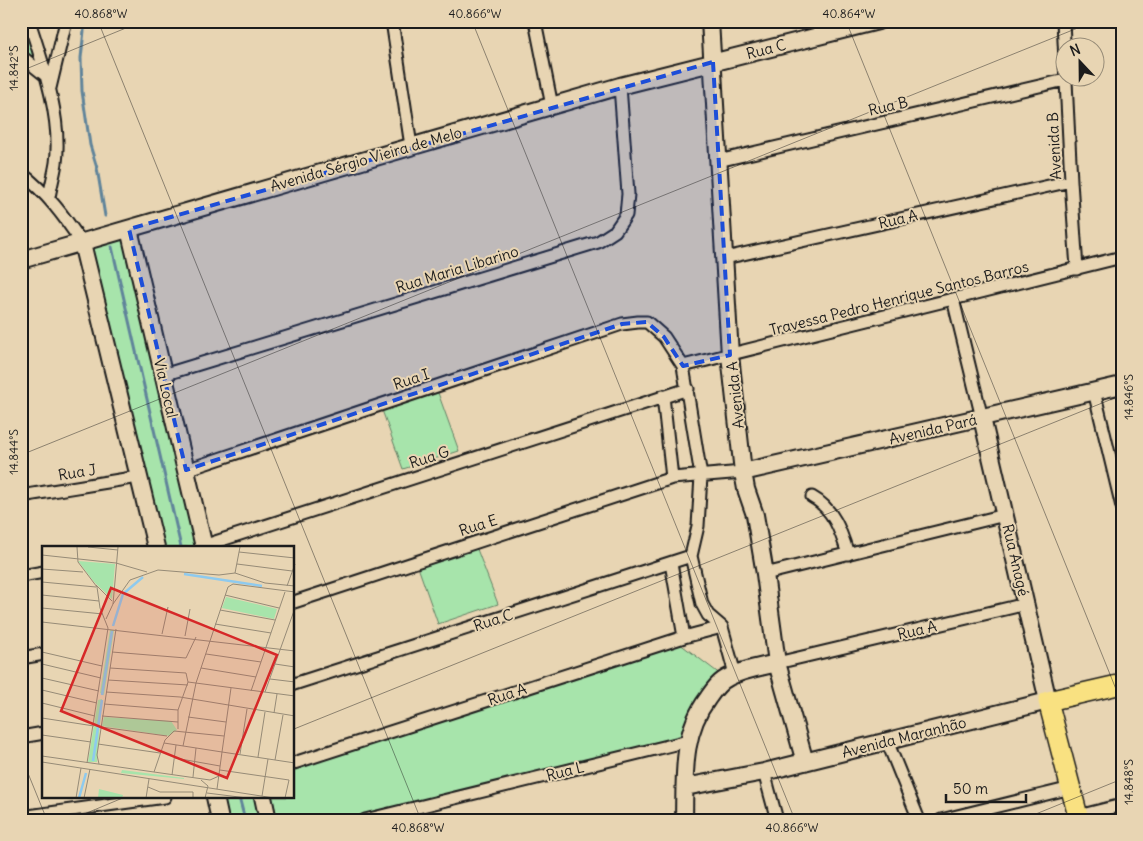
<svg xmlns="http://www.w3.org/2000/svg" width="1143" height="841" font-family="Delius,sans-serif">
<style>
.green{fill:#a7e4ab;stroke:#628064}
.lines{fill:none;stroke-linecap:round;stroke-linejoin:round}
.stream{stroke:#60849a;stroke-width:3}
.street-casing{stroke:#1c1c1c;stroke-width:15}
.secondary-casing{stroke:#1c1c1c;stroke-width:20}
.primary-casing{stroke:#1c1c1c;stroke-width:22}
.street{stroke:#e8d5b3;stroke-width:11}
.secondary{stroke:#e8d5b3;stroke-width:16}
.primary{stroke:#f9e181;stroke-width:19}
.marked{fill:#1d4ed8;fill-opacity:0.2;stroke:#1d4ed8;stroke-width:4;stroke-dasharray:10 6;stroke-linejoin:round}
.ticks{fill:none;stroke:#1c1c1c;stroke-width:1;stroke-opacity:0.45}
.labels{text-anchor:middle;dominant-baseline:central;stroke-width:4;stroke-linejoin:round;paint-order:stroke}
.street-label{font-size:15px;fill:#1c1c1c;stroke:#e8d5b3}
.inset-river{fill:none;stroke:#8ecaee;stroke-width:2.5}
.inset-road{fill:none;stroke:#968b77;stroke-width:1}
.view{fill:#d62828;fill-opacity:0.15;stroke:#d62828;stroke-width:2.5}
.inset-edge{fill:none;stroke:#1c1c1c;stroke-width:2.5}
.neatline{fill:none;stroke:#1c1c1c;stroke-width:2}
.ticks-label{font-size:12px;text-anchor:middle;fill:#1c1c1c}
</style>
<rect width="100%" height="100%" fill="#e8d5b3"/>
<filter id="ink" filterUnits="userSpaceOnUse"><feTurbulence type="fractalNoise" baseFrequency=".02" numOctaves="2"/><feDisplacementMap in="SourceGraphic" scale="10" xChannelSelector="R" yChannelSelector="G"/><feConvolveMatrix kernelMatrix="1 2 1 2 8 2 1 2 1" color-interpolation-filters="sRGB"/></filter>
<g filter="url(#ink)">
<path class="green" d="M21 21H24L36 58 21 52Z
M122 236 127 239 199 547H162L138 451 92 246Z
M437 390 459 451 403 469 382 410Z
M475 544 498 604 438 624 417 564Z
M675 640 729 681 697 732 411 808 348 820H278L272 797H294V769Z
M221 797H261L266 820H227Z"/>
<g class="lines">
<path class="stream" d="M85 21 81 58 82 91 90 145 97 168 105 216
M112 247 181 547
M239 797 245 820"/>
<g class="street-casing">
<path id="street" d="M29 21C43 64 62 118 56 163 54 175 51 186 49 197
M392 21 411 146
M535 21 552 106
M1063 21 1071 181 1077 269
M21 56 46 76
M50 88 66 21
M718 161 1065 80
M21 173C47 193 64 216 82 243
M725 258 1071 181
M953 299 982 418
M683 366 1122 257
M163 375 598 242 615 231 626 215 628 194 620 86
M1094 391 1122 507
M663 396 672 478
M186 470 622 324 638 322H647L664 337 683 366 701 476 698 526 691 556 702 604 708 615 722 627 735 674
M21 496 138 477
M812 497C834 509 841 532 848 554
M203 546 688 389
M671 563 684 637
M765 574 1005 515
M21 576 44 572
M294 602 672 478 743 472
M21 658 44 654
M777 663 1026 604
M294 684 691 556
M21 737 44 733
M887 741 919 820
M294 763 684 637 722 627
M764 772 777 820
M1078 816 1122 805
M21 817 165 797
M365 820 688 741
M941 820 1071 788"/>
</g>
<g class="secondary-casing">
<path id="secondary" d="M710 21 730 355 743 472 746 489 755 515 765 574 777 663 805 762
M129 229 204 547
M82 243 156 547
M21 260 620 86 878 21
M743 472 1122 385
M685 787 764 772 1048 701 982 418
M215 797 220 820
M263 797 268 820
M684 820C685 777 681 734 708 698 714 689 720 681 729 677 744 669 762 667 777 663"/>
</g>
<g class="primary-casing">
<path id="primary" d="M1079 820 1048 701 1122 684"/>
</g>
<use href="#street" class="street"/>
<use href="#secondary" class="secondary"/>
<use href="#primary" class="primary"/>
</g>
</g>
<path class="marked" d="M713 62 730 355 683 366 664 337 647 322 622 324 186 470 129 229Z"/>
<path class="ticks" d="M98 21 421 820M472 21 795 820M846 21 1122 704M21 71 143 21M21 455 1095 21M294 729 1122 395M21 756 47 820M70 820 125 797M1021 820 1122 779"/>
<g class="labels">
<g class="street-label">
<text transform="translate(766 49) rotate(-14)">Rua C</text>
<text transform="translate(888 106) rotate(-13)">Rua B</text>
<text transform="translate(1054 146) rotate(-93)">Avenida B</text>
<text transform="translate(366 159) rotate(-16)">Avenida Sérgio Vieira de Melo</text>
<text transform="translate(898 219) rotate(-13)">Rua A</text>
<text transform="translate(457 269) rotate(-17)">Rua Maria Libarino</text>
<text transform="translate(899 298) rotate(-14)">Travessa Pedro Henrique Santos Barros</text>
<text transform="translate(411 379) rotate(-18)">Rua I</text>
<text transform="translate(166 388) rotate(77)">Via Local</text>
<text transform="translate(735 395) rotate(-96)">Avenida A</text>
<text transform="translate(933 429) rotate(-13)">Avenida Pará</text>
<text transform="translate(429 457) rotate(-18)">Rua G</text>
<text transform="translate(77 472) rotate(-9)">Rua J</text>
<text transform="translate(478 525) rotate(-18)">Rua E</text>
<text transform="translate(1016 560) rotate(77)">Rua Anagé</text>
<text transform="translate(493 620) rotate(-18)">Rua C</text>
<text transform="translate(917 630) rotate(-13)">Rua A</text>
<text transform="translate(507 694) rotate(-18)">Rua A</text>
<text transform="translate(904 737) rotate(-14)">Avenida Maranhão</text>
<text transform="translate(565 771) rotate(-14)">Rua L</text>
</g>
</g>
<g transform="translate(42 546)">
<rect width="252" height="252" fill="#e8d5b3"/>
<path d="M36 15 73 18 70 53 52 36ZM184 51 235 63 232 73 180 62ZM68 84H72L62 149 58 147ZM60 153 55 216H46L56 154ZM62 171 129 175 135 184 127 190 60 180ZM80 224 142 232V233L79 227ZM57 243 81 249 80 252H56Z" fill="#a7e4ab"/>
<path class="inset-river" d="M142 28 220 40M71 80 81 48 101 31M60 149 70 85M51 215 60 154M37 252 44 227"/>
<path class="inset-road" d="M35 1 36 16 55 41 58 62 66 82 45 217M46 1 76 4M197 6 253 12M0 9 74 17 105 26M195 18 250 25M0 23 41 26M193 27 198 1M0 36 54 41M54 39 70 55M245 40 253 18M0 49 57 55M183 49 237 62M71 58 88 34 116 24 177 29 193 27 223 37 253 40M0 62 61 68M178 64 233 74M64 73 71 58 76 1M0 76 253 105M173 78 229 87M120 88 126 61M143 90 148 63M0 106 60 120M70 106 144 112 154 91M164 108 219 116M0 118 59 132M233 118 253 121M68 122 144 127 146 136 136 164V183M159 122 214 131M0 132 57 145M228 133 253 136M66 134 146 139M146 136 253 150M0 144 55 157M209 145 243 46M64 146 138 151 253 170M223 146 253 62M0 157 53 170M62 158 136 164M232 167 235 148M60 170 136 176M146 171 184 176M0 172 52 180M59 181 125 190M0 189 49 196M122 197 180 206 189 142M56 198 118 207M141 200 154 137 186 41 191 38 253 46M198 208 205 163M0 210 168 234 177 230M216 211 223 166M133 212 178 220M233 214 241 169M0 216 232 252M57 218 55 209 74 83M178 224 247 234 243 252M112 226 123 194 132 185 182 190M130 229 134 199M151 231 154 202M159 234 166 240 163 252M106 241 118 246H151V252M175 243 180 206 253 217M165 247 205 252M220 250 226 213M34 252 39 222M42 252 48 223M104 252 107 233"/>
<path class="view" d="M69 42 235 109 185 232 19 165Z"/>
<rect width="252" height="252" class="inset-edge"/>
</g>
<rect width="1143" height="841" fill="none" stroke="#e8d5b3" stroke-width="55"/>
<g transform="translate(1080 62) rotate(338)"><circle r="24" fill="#e8d5b3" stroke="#968b77"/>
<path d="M0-4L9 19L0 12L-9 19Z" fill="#1c1c1c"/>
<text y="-8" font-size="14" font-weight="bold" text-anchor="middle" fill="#1c1c1c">N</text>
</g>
<path d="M946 794v8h80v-8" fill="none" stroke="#1c1c1c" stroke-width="2.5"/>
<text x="953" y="794" font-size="15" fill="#1c1c1c" stroke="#e8d5b3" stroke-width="4" paint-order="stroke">50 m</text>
<rect x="28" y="28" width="1088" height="786" class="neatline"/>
<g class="ticks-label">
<text x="101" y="18">40.868°W</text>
<text x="475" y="18">40.866°W</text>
<text x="849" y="18">40.864°W</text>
<text transform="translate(14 68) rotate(-90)" y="4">14.842°S</text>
<text transform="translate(1129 397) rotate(-90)" y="4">14.846°S</text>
<text transform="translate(14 452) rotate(-90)" y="4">14.844°S</text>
<text transform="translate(1129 782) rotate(-90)" y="4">14.848°S</text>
<text x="418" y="832">40.868°W</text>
<text x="792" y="832">40.866°W</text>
</g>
</svg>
